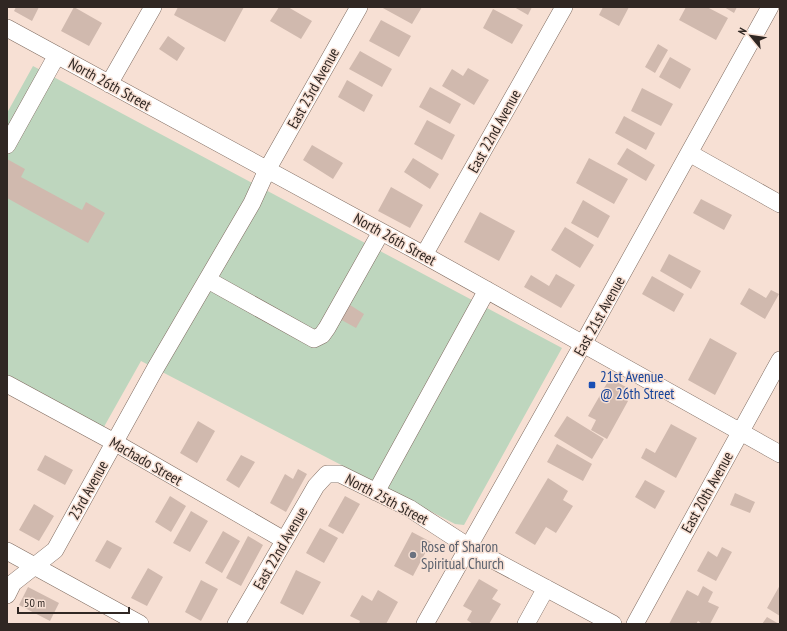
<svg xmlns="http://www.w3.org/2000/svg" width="787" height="631" font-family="'PT Sans Narrow',sans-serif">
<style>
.green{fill:#bed6be}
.building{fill:#d0b9ae}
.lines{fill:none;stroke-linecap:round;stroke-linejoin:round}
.minor-casing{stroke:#7e6a5f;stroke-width:18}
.minor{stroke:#fff;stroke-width:17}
.transit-dot{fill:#1a4fb4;stroke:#f7e0d4;stroke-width:1.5}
.worship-dot{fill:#6b7280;stroke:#f7e0d4;stroke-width:1.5}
.labels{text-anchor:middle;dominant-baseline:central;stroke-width:3;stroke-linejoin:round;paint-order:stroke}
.street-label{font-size:15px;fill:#302723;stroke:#f7e0d4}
.transit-label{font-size:15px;fill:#164399;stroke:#f7e0d4;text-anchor:start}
.worship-label{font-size:15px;fill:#5b616d;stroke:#f7e0d4;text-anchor:start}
</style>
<rect width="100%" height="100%" fill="#f7e0d4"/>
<path class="green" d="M33 66 562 348 464 525 455 524 141 361 96 441 7 393V113Z"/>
<path class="building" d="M16 7H39L32 21 14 11Z
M74 7 102 23 89 46 61 31Z
M178 7H244L225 42 174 15Z
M279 7H288L312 21 301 39 270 21Z
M381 7H422L412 24Z
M514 7H532L528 15Z
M603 7H629L619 26 599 15Z
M686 7H707L728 18 716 40 679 20Z
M724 7H737L734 13Z
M493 9 523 25 512 44 483 28Z
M381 20 411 36 399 57 369 41Z
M168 36 185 48 177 61 159 49Z
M658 44 668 50 655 73 645 67Z
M360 51 392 69 382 87 349 69Z
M670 57 691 69 680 89 659 77Z
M468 68 489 80 474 105 442 86 452 69 463 76Z
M347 80 373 95 364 112 338 97Z
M430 87 461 104 450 124 419 107Z
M642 88 673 104 661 126 631 111Z
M624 116 655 133 646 150 615 133Z
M427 120 455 135 442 160 414 144Z
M312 145 343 163 333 179 303 160Z
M627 148 655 165 646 181 617 164Z
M413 158 439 174 430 189 404 172Z
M589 158 628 179 614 204 576 183Z
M7 159 25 169 21 177 82 210 86 202 105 213 88 243 7 198Z
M391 187 423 205 410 228 378 211Z
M701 199 732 215 724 230 693 213Z
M583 200 610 216 598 238 571 223Z
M480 212 515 231 499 261 464 242Z
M565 227 594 245 580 268 551 250Z
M669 254 701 271 691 289 660 271Z
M556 274 575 285 561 308 524 287 531 275 549 286Z
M652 276 684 294 674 312 642 294Z
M749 288 766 298 771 290 779 294 765 319 740 304Z
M347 303 364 314 356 328 338 318Z
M710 338 737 353 715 395 688 380Z
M610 378 626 387 620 396 628 401 607 439 591 430 596 420 588 416Z
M567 416 604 439 592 459 554 436Z
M198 421 215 431 197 463 180 453Z
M671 424 697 438 676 478 641 458 646 448 655 453Z
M557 444 592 464 583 481 547 462Z
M45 455 73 470 65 485 37 470Z
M241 455 255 462 239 488 226 480Z
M298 469 307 474 286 512 270 503 285 474 293 479Z
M548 478 568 491 563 500 573 506 556 533 546 527 535 545 515 533Z
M645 480 665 491 655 509 635 497Z
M735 493 755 502 750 513 730 505Z
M170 496 186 506 171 532 155 522Z
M345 496 360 504 343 534 328 526Z
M34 504 54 516 39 541 19 530Z
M191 511 208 521 190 552 173 543Z
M320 528 338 538 324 563 306 553Z
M223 531 240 541 222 573 205 563Z
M412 532 431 542 413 576 394 566Z
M248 536 263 545 241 586 226 578Z
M107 540 122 548 110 569 95 561Z
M722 547 732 552 716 581 697 571 708 551 717 557Z
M148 568 163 577 147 606 131 598Z
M296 570 321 582 303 615 280 603Z
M479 579 498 590 492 599 501 604 489 624H473L467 620 472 611 463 606Z
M201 580 218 589 201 621 185 612Z
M780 585V616L767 608Z
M703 586 713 592 708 602 719 607 710 624H702L698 621 696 624H669L687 590 698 596Z
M28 587 59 603 50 621 19 605Z
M378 590 398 602 386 624H359L360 621 350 616 362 595 372 601Z
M767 617 779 624H762Z"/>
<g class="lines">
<g class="minor-casing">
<path id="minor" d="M7 28 424 255 780 454
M109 84 153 7
M7 145 57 55
M689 153 780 204
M424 255 564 7
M208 280 314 339 322 335 327 328 381 232
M7 384 114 442 284 540
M376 492 487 290
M7 551 140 624
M7 595 13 583 55 550 155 369 252 203 267 170 359 7
M236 624 316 486 327 474H340L409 508 469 547 613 624
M425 624 583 344 770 7
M526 624 546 588
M635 624 780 360"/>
</g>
<use href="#minor" class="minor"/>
</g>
<rect class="transit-dot" x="588" y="381" width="8" height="8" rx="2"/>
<circle class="worship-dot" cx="413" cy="555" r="4"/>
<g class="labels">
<g class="street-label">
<text transform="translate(110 84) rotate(29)">North 26th Street</text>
<text transform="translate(313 88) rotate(-61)">East 23rd Avenue</text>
<text transform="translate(494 131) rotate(-61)">East 22nd Avenue</text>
<text transform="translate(395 239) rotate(29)">North 26th Street</text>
<text transform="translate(599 316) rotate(-61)">East 21st Avenue</text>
<text transform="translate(146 461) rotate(30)">Machado Street</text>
<text transform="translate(88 490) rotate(-61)">23rd Avenue</text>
<text transform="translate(707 492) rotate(-61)">East 20th Avenue</text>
<text transform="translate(387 499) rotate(28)">North 25th Street</text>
<text transform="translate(280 548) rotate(-60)">East 22nd Avenue</text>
</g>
<g class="transit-label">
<text x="600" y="376">21st Avenue<tspan x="600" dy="17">@ 26th Street</tspan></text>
</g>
<g class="worship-label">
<text x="421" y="546">Rose of Sharon<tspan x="421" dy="17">Spiritual Church</tspan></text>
</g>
</g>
<rect width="787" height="631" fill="none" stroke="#302723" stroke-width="16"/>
<g transform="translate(751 36) rotate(299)" stroke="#f7e0d4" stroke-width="3" paint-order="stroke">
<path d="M0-3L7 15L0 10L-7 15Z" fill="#302723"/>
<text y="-6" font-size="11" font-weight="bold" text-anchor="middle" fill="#302723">N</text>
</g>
<path d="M18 607v6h111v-6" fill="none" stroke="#302723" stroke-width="2"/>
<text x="24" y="607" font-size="12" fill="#302723" stroke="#f7e0d4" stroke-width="3" paint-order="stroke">50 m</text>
</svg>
